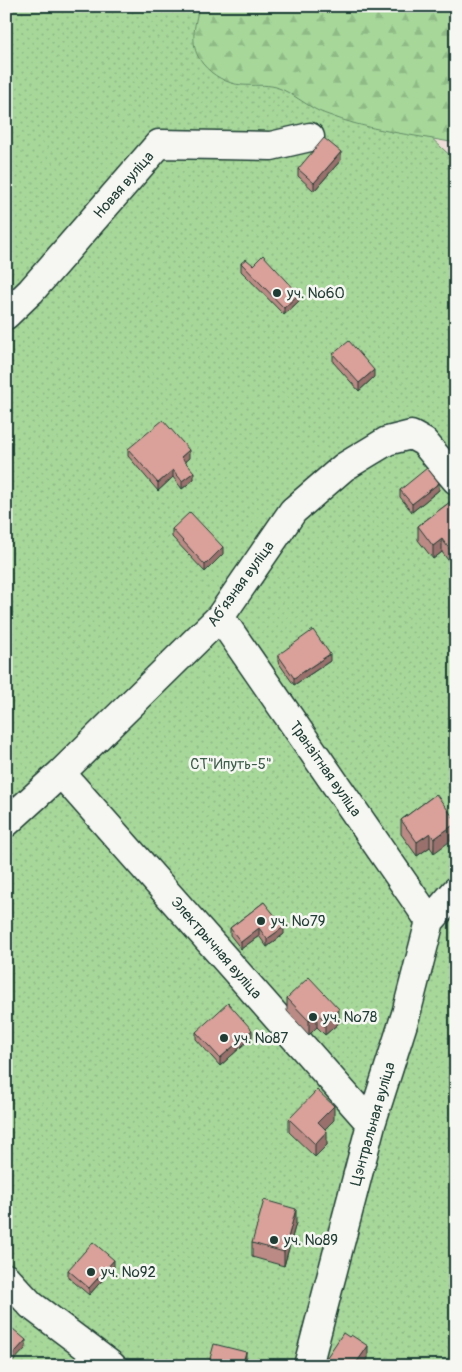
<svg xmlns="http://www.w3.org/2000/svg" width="462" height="1372" font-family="Pangolin,sans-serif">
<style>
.grass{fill:url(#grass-dots);stroke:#638a67}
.forest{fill:url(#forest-firs);stroke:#638a67}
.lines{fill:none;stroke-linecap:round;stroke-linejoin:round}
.street-casing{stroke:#1f3d34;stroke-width:31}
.street{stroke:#f6f6f2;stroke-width:28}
.wall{fill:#bb8a84;stroke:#1f3d34}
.shaded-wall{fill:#99706c;stroke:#1f3d34}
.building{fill:#daa09a;stroke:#1f3d34}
.poi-dot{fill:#1f3d34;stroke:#f6f6f2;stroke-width:2}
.labels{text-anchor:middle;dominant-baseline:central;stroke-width:5;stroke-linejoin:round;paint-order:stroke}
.street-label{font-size:15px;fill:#1f3d34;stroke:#f6f6f2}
.poi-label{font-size:15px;fill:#1f3d34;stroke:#f6f6f2;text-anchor:start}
.park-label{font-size:15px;fill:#3a5c48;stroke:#f6f6f2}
</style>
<defs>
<pattern id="grass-dots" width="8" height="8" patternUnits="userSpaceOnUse" patternTransform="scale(1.25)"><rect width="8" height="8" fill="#a7d89a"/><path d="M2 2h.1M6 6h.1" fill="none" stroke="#8fba85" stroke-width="1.8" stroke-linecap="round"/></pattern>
<pattern id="forest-firs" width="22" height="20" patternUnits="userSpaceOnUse" patternTransform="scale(1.25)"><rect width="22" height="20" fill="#a7d89a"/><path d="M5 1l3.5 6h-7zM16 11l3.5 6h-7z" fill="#8fba85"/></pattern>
</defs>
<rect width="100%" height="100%" fill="#eedcd8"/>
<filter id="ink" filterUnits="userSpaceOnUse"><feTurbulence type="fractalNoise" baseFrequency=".02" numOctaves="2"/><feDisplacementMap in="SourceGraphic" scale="10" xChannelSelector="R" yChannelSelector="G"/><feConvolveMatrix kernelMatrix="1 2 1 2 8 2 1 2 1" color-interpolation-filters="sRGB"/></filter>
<g filter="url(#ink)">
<path class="grass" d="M6 6H198L385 95 456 161V1366H6Z"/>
<path class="forest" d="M199 6H456V143C413 135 366 130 326 114 308 108 294 93 276 87 265 84 253 86 242 85 227 84 212 75 203 64 188 46 195 26 199 6Z"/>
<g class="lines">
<g class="street-casing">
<path id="street" d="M6 315 31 291 159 144 271 146 310 137
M220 617 430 921
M61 773 371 1124
M6 823 61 773 220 617 293 511 344 467 387 441 411 435 424 442 456 480
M6 1278 31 1305 112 1366
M308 1366 371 1124 406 1014 430 921 456 891"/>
</g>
<use href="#street" class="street"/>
</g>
<path class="wall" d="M341 160 314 191 298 176V169Z
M241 263 253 265 299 301 284 315 241 271Z
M333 354 374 377 359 391 333 362Z
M128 449 189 458 185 461 194 479 182 489 173 477 158 491 128 456Z
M400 490H439L412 512 400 497Z
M454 499 453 567 442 552 433 559 418 540V526Z
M172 529 223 554 205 572 172 537Z
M278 655 330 661 294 685 278 662Z
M436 794 434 853 430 847 417 856 401 834V820Z
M264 902 284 934 267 947 259 936 241 949 230 935V928Z
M287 998 339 1023 325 1035 317 1027 309 1035 287 1011Z
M196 1032 252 1037 220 1066 196 1039Z
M289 1119 334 1120 324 1129 327 1145 315 1157 289 1132Z
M296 1223 284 1266 252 1257V1243Z
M114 1267 89 1295 68 1277V1270Z"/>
<path class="shaded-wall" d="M341 152V160L314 191V183Z
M299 294V301L284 315V308Z
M374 370V377L359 391V383Z
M189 450V458L181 465V457Z
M173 470V477L158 491V483Z
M194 472V479L182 489V481Z
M439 483V490L412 512V504Z
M442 539V552L433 559V546Z
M223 547V554L205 572V565Z
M456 552V565L453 567V554Z
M330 654V661L294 685V678Z
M456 823V837L434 853V839Z
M430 833V847L417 856V842Z
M284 927V934L267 947V939Z
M259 928V936L241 949V942Z
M339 1009V1023L325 1035V1021Z
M317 1013V1027L309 1035V1021Z
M252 1030V1037L220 1066V1058Z
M334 1106V1120L318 1136V1122Z
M327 1131V1145L315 1157V1144Z
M296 1209V1223L284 1266V1252Z
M114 1260V1267L89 1295V1288Z
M26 1340V1348L9 1366H6V1362Z
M368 1346V1359L363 1366H354Z
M246 1352V1366H242Z"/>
<path class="building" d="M324 138 341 152 314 183 298 169Z
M263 255 299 294 284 308 241 263 246 259 253 265Z
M349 341 374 370 359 383 333 354Z
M163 420 189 450 181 457 194 472 182 481 173 470 158 483 128 449Z
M427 468 439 483 412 504 400 490Z
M454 499 456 502V552L453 554 442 539 433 546 418 526Z
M190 512 223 547 205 565 172 529Z
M313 630 330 654 294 678 278 655Z
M436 794 456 821V823L434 839 430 833 417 842 401 820Z
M264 902 284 927 267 939 259 928 241 942 230 928Z
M309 977 339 1009 325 1021 317 1013 309 1021 287 998Z
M228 1003 252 1030 220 1058 196 1032Z
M317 1090 334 1106 318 1122 327 1131 315 1144 289 1119Z
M264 1200 296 1209 284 1252 252 1243Z
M93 1242 114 1260 89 1288 68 1270Z
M6 1323 26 1340 6 1362Z
M343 1333 349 1337 351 1335 368 1346 354 1366H328L323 1363Z
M214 1344 246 1352 242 1366H208Z"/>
</g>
<g class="poi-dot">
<circle cx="277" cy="293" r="5"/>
<circle cx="261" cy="921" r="5"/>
<circle cx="313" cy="1017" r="5"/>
<circle cx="224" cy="1038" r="5"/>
<circle cx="274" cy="1240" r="5"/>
<circle cx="91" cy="1272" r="5"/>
</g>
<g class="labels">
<g class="street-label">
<text transform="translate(124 185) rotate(-49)">Новая вуліца</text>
<text transform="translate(241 584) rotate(-54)">Абʼязная вуліца</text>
<text transform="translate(325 769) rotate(55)">Транзітная вуліца</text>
<text transform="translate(216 948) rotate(49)">Электрычная вуліца</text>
<text transform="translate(373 1124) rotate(-74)">Цэнтральная вуліца</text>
</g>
<g class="poi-label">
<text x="287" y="293">уч. №60</text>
<text x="271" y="921">уч. №79</text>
<text x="323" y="1017">уч. №78</text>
<text x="234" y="1038">уч. №87</text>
<text x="284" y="1240">уч. №89</text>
<text x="101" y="1272">уч. №92</text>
</g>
<g class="park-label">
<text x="231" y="764">СТ"Ипуть-5"</text>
</g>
</g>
<rect width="462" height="1372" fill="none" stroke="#f6f6f2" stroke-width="25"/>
<rect x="12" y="12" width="437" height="1347" fill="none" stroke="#1f3d34" stroke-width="2" filter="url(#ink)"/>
</svg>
